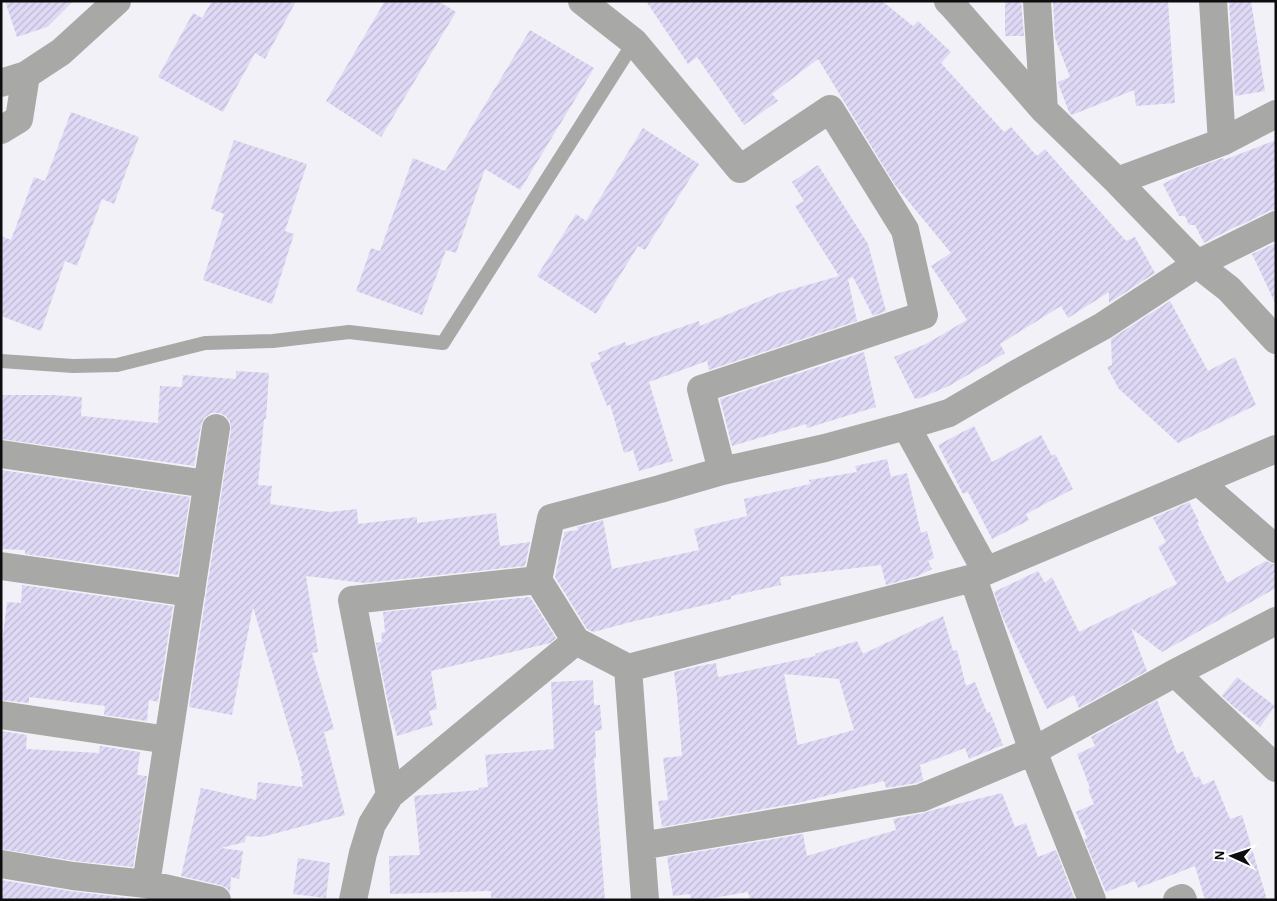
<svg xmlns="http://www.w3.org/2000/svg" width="1277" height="901" font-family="'Alegreya Sans',sans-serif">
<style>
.building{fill:url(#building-hatch);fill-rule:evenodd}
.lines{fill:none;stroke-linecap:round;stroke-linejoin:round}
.lane{stroke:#a8a8a6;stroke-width:14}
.street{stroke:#a8a8a6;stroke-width:28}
</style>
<defs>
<pattern id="building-hatch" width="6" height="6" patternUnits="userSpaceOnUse" patternTransform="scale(1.25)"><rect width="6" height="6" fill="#dfd9f6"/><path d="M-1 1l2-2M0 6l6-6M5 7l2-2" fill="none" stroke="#beb9d2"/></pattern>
</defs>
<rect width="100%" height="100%" fill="#f2f1f7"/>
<path class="building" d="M5 1H73L47 27 17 37Z
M212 1H296L265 59 255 53 223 112 158 77 193 13 202 18Z
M385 1H438L456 12 381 137 326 101Z
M646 1H882L913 26 918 21 951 52 941 63 1004 132 1011 127 1037 156 1045 149 1126 241 1135 237 1155 273 1109 303V292L1068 318 1061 306 1000 344 1005 353 949 386 918 399V398L915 399 894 357 926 344 967 320 931 266 951 253 895 185 818 59 772 94 778 101 744 125 697 57 688 64Z
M1005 1H1021L1024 36H1005Z
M1053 1H1168L1175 103 1136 106 1134 90 1072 115 1069 112 1058 83V82L1070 77 1055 38Z
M1229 1H1251L1265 91 1235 96Z
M530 30 594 68 520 190 485 169 456 253 446 250 422 315 356 291 371 248 380 251 413 158 445 171Z
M71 112 139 137 114 204 102 199 77 266 65 261 41 331 1 316V236L11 240 34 177 45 181Z
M643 128 699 164 645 250 638 246 596 314 537 276 576 214 586 221Z
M234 140 307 164 285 231 294 234 272 304 203 280 224 214 211 209Z
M1276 140V210L1269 211 1239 226V225L1204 243 1195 225H1189L1185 216H1179L1163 184 1190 170 1223 158 1224 160Z
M818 165 868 244 886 311 873 316 853 277 848 279 857 321 709 370 707 361 649 382 673 461 639 471 633 450 624 453 610 404 607 406 590 363 601 359 598 353 625 342 627 346 699 321 700 326 779 293 839 276 795 206 804 201 792 182Z
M1276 243V305L1252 254Z
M1170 301 1208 371 1235 357 1256 405 1178 443 1119 389 1107 367 1112 365 1111 339Z
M864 352 876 407 807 428 806 424 732 446 720 399Z
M236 371 269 373 266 419H264L258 485 272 486 270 504 330 512 357 509 358 524 417 517V523L496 513 500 546 530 542 525 566 364 583 306 576 318 652 312 653 334 729 324 732 345 815 262 837 246 836 245 842 221 848 243 851 239 879 231 877 230 892 227 888 220 885 181 876 201 788 256 800 258 782 303 787 301 776H303L253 607 232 715 189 707 231 430 230 422 226 416 219 413H211L204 418 201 426 194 466 1 439V395H53L82 397 81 416 158 423 160 386 182 387 183 375 236 379Z
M974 426 992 462 1041 435 1052 456 1055 454 1073 489 1026 514 1029 520 992 539 968 492 963 494 938 445Z
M887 459 891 477 907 473 921 533 927 531 934 558 928 561 932 569 918 576 886 585 881 565 780 577 781 585 731 596V599L635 621 593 632 587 629 555 577 563 538H564V532L578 530 577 527 603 520 612 569 699 550 694 529 747 516 744 499 810 484 809 480 857 472 855 466Z
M1 470 190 497 178 575 25 554V550L1 549Z
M1189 502 1199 522 1197 523 1227 583 1266 561 1273 564H1276V588L1162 652 1131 628 1147 671 1079 708 1074 695 1047 709 1003 618 994 592 1038 571 1045 583 1052 577 1079 632 1177 584 1158 547 1166 542 1153 518Z
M22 585 173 606 158 702 149 700 147 721 104 715 105 706 29 697V703L1 700V651L7 602 21 603Z
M530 597 556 638 550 643 431 671 437 709 429 711 433 725 397 736 389 708 376 643 382 642 381 633 385 632 383 612Z
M943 616 953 651 957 650 966 686 975 682 987 713 990 712 1003 745 969 759 965 748 920 765 923 780 917 783 886 788 884 781 798 803 662 827 658 801 668 800 663 758 682 756 677 696 674 672 699 666 716 663 718 677 816 656 815 654 857 641 863 654ZM784 674 839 679 854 730 798 745Z
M1237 677 1275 706 1260 727 1234 707 1222 696Z
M593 680 594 705H600L602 730 595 731 596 758H594L605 900 491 898V891L390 894 389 856 420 855 414 796 479 790V788L488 787 485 755 554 749 551 682Z
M1157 700 1177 754 1183 751 1195 778 1199 776 1203 785 1214 780 1230 819 1242 815 1267 900H1205L1195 866 1138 888 1135 881 1106 892 1084 839 1087 838 1076 812 1094 804 1088 789 1090 788 1077 754 1095 746 1091 737Z
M1 731 27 735 26 749 99 753 100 746 140 752 137 775 147 776 133 867 75 861 1 849Z
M1002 793 1015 827 1026 823 1038 857 1056 850 1075 900H750L748 892 702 900H691L690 894 673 896 667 857 803 834 807 856 896 830 893 819 924 813 933 810Z
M298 858 330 863 326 898 293 894Z
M1 880 70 891 137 899V900H1Z"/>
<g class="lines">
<path class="lane" d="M1 361 73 366 117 365 205 343 273 341 349 332 443 343 634 42"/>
<path class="street" d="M582 1 634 42 740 169 830 109 905 230 924 315 701 389 722 471
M948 1 953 6 1044 110 1117 181 1197 264 1229 289 1276 340
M1037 1 1044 110
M1213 1 1222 142
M1 83 26 75 61 52 117 1
M1 130 19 119 26 75
M1117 181 1222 142 1276 114
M1276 225 1197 264 1103 326 1016 374 949 413 906 426 825 448 722 471 660 489 551 518 538 580 576 641 628 668 973 578 986 571 1276 449
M906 426 986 571
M1 454 207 484
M1199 482 1276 549
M1 566 191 593
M973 578 1033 751 1092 900
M628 668 645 900
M1175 673 1276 768
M1 715 168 740
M390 795 352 600 538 580
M641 846 921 798 1033 751 1175 673 1276 621
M1 864 73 876 146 884 217 900
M146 884 216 428
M353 900 363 853 372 824 390 795 576 641
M1177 900 1182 898 1183 900"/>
</g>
<rect width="1277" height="901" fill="none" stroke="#0d0c0e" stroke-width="5"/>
<g transform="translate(1232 856) rotate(273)" stroke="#ffffff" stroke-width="4" paint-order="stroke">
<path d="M0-4L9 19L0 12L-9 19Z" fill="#0d0c0e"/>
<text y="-8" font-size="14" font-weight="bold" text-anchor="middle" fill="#0d0c0e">N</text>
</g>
</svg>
